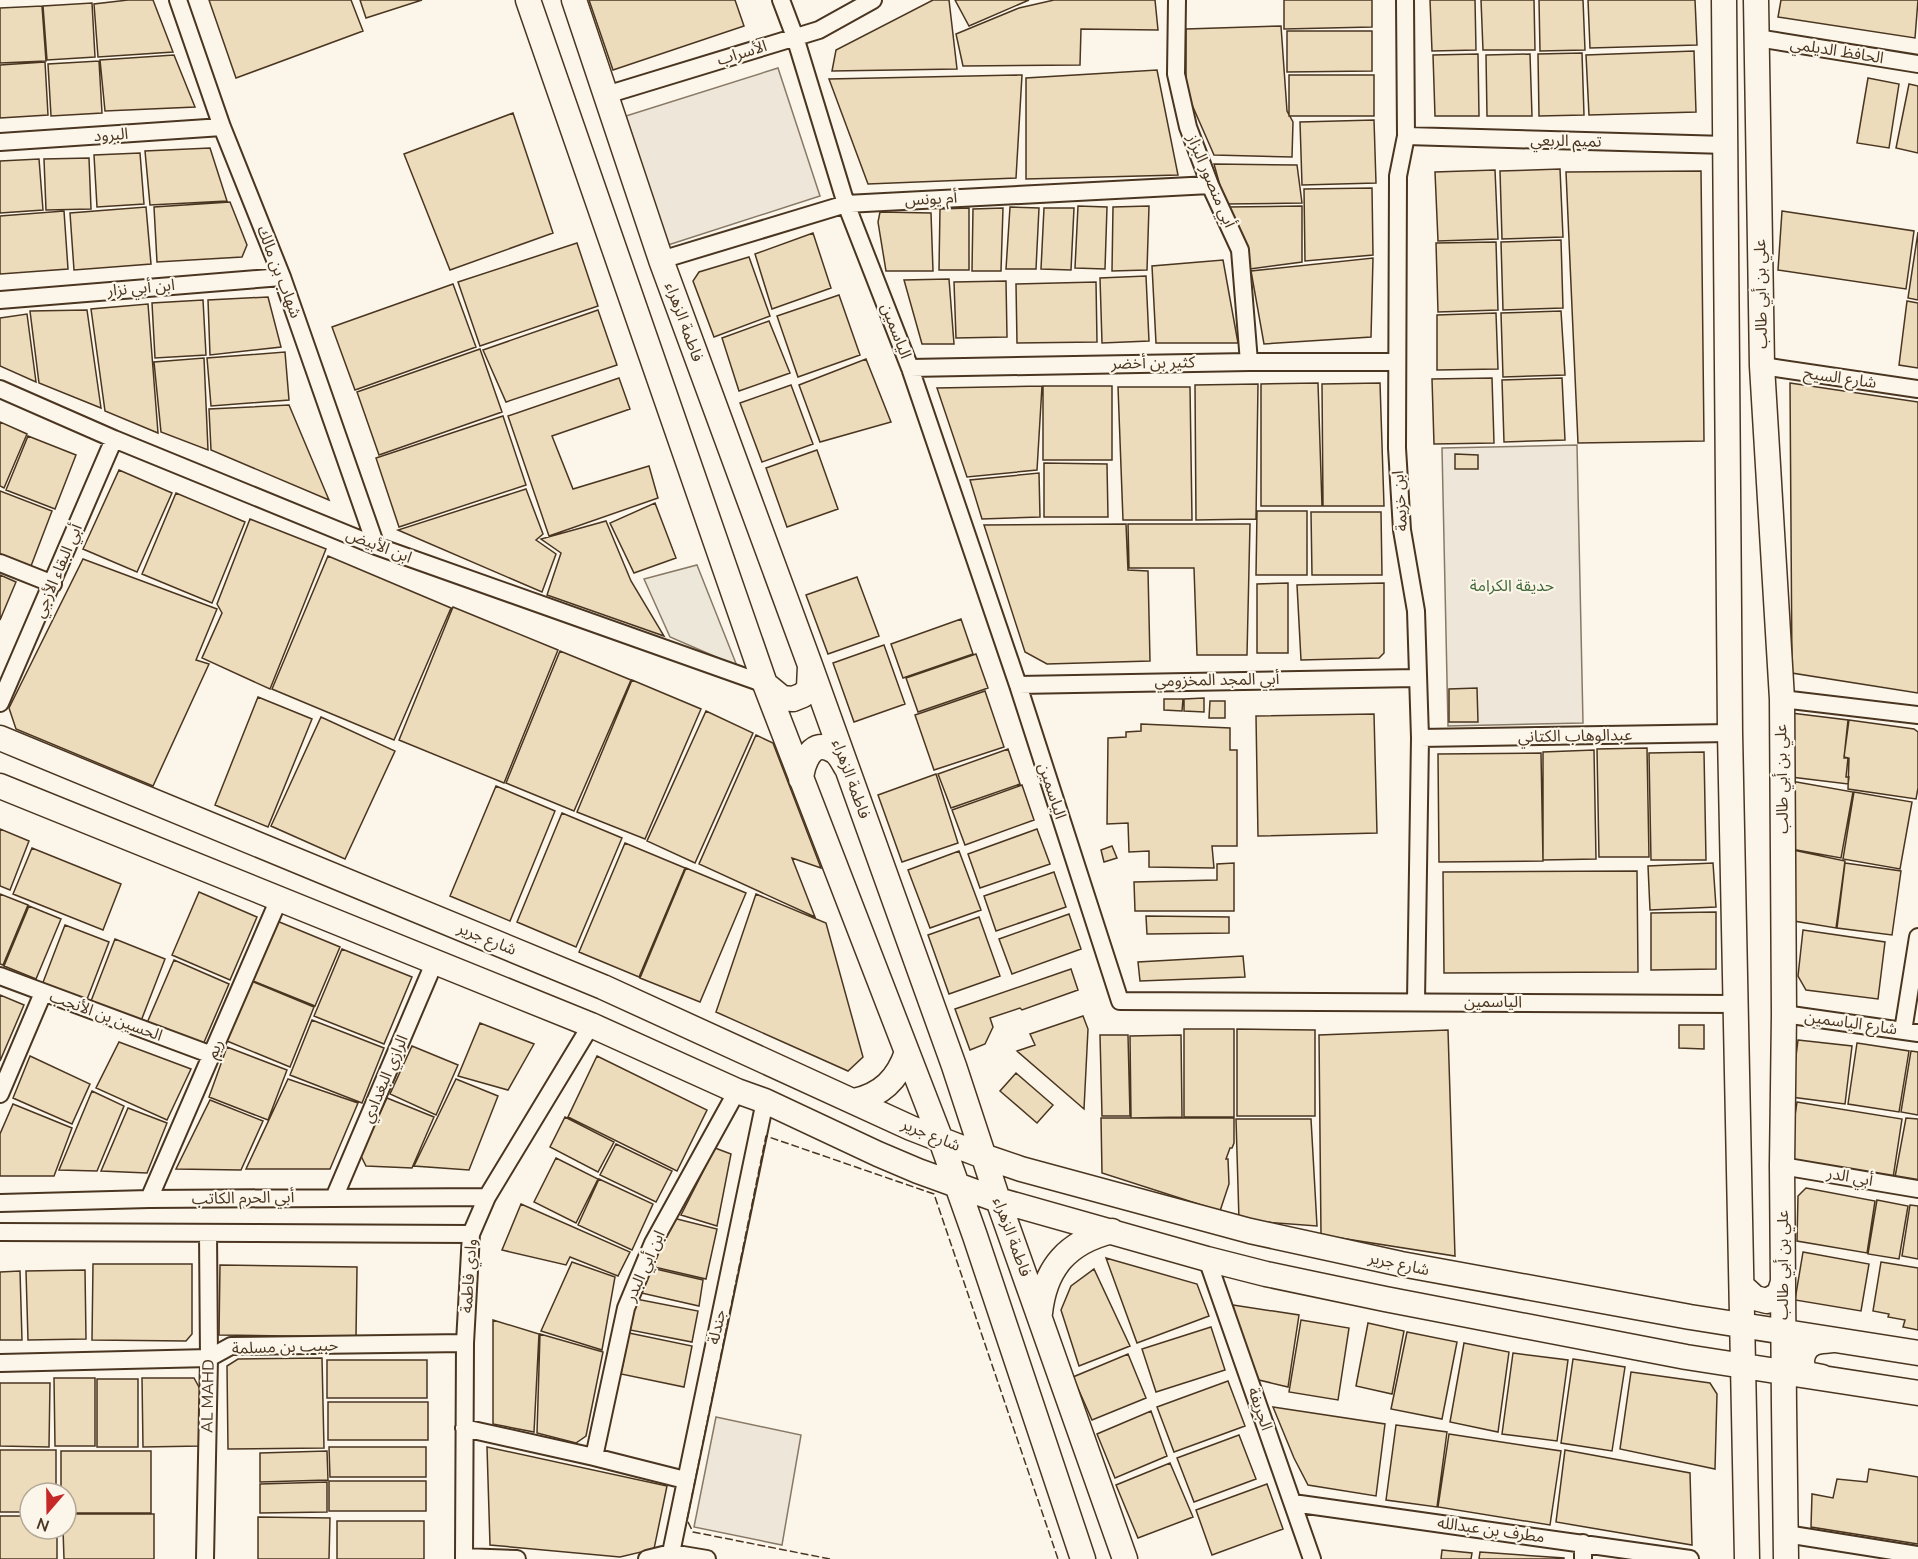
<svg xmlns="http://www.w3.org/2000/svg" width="1918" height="1559" font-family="'Nunito Sans','Noto Sans Arabic',sans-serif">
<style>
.green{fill:#ede6d9;stroke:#887966;stroke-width:1.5}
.parking{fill:#ede7d9;stroke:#887966;stroke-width:1.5}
.building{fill:#ecdcbc;stroke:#4a3520;stroke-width:1.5}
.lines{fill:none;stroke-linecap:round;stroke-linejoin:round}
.street-casing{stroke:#4a3520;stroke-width:20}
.secondary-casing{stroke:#4a3520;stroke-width:27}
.street{stroke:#fbf6e9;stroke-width:16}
.secondary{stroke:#fbf6e9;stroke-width:24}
.fence{stroke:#4a3520;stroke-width:1.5;stroke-dasharray:8 3;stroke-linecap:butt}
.labels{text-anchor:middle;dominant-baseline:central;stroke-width:4.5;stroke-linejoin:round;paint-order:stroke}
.street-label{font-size:16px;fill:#4a3520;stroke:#fbf6e9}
.park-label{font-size:16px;fill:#436837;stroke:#fbf6e9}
</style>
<rect width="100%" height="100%" fill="#fbf6e9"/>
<path class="green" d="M778 68 820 196 668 245 626 116Z
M1577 445 1583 723 1448 726 1442 448Z
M716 1417 801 1435 782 1545 694 1527Z"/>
<path class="parking" d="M697 565 737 666 670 637 644 579Z"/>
<path class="building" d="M128 0H153L173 52 98 57 94 4Z
M209 0H351L363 31 236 78Z
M360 0H422L366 18Z
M589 0H735L744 26 613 70Z
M933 0H949L957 69 832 71 836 50Z
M955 0H1029L969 26Z
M1054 0H1155L1158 30 1081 29 1080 65 963 66 956 34 1019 8Z
M1284 0H1372V27L1284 29Z
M1430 0H1475L1476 50 1432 51Z
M1481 0H1534L1535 50H1483Z
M1539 0H1583L1585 50 1540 51Z
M1588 0H1695L1697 45 1590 48Z
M1781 0H1918L1915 38 1778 17Z
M92 3 95 57 47 60 43 6Z
M42 6 46 61 0 63V8Z
M1281 26 1287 111 1293 122 1292 157 1214 155 1186 91V29Z
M1287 31H1372V71L1287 72Z
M1694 51 1696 112 1589 115 1586 55Z
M1582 53 1584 115 1539 116 1538 54Z
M1478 54 1479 116H1435L1433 55Z
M1530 54 1532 116H1487L1486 55Z
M174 55 195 107 105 111 100 60Z
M99 61 102 113 51 116 48 64Z
M45 62 48 115 0 118V65Z
M1157 70 1178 175 1026 179V78Z
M1022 75 1016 178 868 184 829 79Z
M1289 75H1374V116H1289Z
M1868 78 1899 84 1889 148 1857 143Z
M1909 84 1918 86V153L1896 148Z
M513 113 553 233 450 270 404 154Z
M1374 120 1376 183 1302 185 1300 122Z
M210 148 227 201 150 205 145 151Z
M140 153 144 204 97 207 94 155Z
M89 158 91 209 46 210 44 159Z
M39 159 43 210 0 213V161Z
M1214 164 1297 165 1302 203 1225 204Z
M1560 169 1563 237 1502 239 1500 171Z
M1495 170 1498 239 1438 241 1435 172Z
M1701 171 1704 441 1578 443 1566 172Z
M1372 188 1373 255 1305 261 1304 189Z
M230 202 247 245 242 257 157 262 154 207Z
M1078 206 1107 207 1105 269 1075 268Z
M1149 206 1147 270 1112 271 1113 207Z
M1302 206V262L1250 269 1227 207Z
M146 207 151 264 74 270 70 213Z
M1010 207 1039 208 1036 269H1006Z
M969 208V270H939L940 209Z
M1003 208 1001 271H972L973 209Z
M1044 208H1074L1071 270 1041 269Z
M64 211 68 269 0 274V216Z
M1782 211 1914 231 1906 289 1778 270Z
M880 212 931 213 933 271H886L878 222Z
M1918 232V300L1908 298Z
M813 233 831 288 772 309 755 254Z
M1561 240 1563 308 1503 310 1501 242Z
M1496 242 1498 310 1438 312 1436 243Z
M577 243 598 306 480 346 458 282Z
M749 257 770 316 714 337 693 281 699 272Z
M1373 258 1371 337 1264 344 1251 271Z
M1223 260 1238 343H1156L1152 266Z
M1146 276 1149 341 1102 343 1100 278Z
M949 279 954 344H922L904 280Z
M1006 281 1007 337 956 338 954 282Z
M1096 282 1097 342 1017 343 1016 284Z
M453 284 476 347 355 390 332 327Z
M839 295 860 355 798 377 777 316Z
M268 297 281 347 210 355 208 300Z
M203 300 206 355 155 358 152 303Z
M1907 301 1918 303V368L1899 365Z
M148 304 158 433 105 411 91 309Z
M87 310 101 408 39 383 30 311Z
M598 310 617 365 506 402 483 350Z
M1561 311 1565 375 1503 377 1501 313Z
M1496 313 1498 369 1437 370V315Z
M27 314 36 382 0 366V318Z
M769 321 790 373 739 391 722 338Z
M480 349 502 412 379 455 357 392Z
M285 352 289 400 211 406 207 358Z
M204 358 208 450 161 432 154 362Z
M866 359 891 422 820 442 799 385Z
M619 378 630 409 552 436 573 489 649 466 658 498 549 536 508 416Z
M1492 378 1494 443 1434 444 1432 379Z
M1562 378 1565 440 1504 442 1502 380Z
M1318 383 1322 506H1261V384Z
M1380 383 1384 506H1323L1322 384Z
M1790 383 1918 402V693L1792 673Z
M1258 384 1256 519 1196 520 1195 385Z
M791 385 813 444 762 462 740 403Z
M1042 386 1037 470 967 477 937 388Z
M1043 386H1112V460H1043Z
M1118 387H1190L1192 520H1123Z
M289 405 329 500 211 450 209 409Z
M503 416 526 485 399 527 376 458Z
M0 422 27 434 4 488 0 486Z
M28 436 76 455 55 509 6 490Z
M817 450 838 509 787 527 766 468Z
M1455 454 1478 455V469H1455Z
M1044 463 1107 464 1108 517H1044Z
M119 470 172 493 137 572 83 549Z
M1039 473 1040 517 982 519 970 480Z
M526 489 543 534 536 540 556 554 542 592 398 530Z
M0 491 52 511 31 566 0 554Z
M176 493 245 522 212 603 142 574Z
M655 503 676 558 634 573 610 523Z
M1257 511H1307V575H1256Z
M1311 512H1381L1382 575H1312Z
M250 519 326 549 270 689 202 658 222 613 217 604Z
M606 521 631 581 664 636 547 595 561 553 541 539Z
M1126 524 1128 570 1148 571 1150 661 1047 664 1025 652 984 525Z
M1128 524H1250L1247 655H1197L1194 568H1129Z
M328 556 451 608 394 740 272 689Z
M83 559 217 609 196 660 209 664 153 786 16 729 9 708Z
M0 575 16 582 0 620Z
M857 577 879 636 828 654 806 595Z
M1288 583V653H1257V584Z
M1384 583V653L1379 658 1301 660 1297 585Z
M453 607 558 650 504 783 399 740Z
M961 619 973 654 903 678 891 644Z
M884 645 905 704 854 722 833 663Z
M560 651 631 680 574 811 506 783Z
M976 654 988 688 918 712 906 678Z
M632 680 701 709 645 839 577 812Z
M1477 688 1478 722H1449V689Z
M985 691 1004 747 934 770 915 715Z
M258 697 312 719 268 827 215 805Z
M1204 698V712L1184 711V699Z
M1164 699H1183L1182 711 1164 710Z
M1210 701H1225V718H1209Z
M706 711 753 733 695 863 647 841Z
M1791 713 1848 720 1844 758H1848L1846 777H1849L1848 784 1791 777Z
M1374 714 1377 833 1258 836 1256 716Z
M321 717 395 751 345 859 271 826Z
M1849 720 1914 729 1918 732V788L1916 799 1848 789 1849 758 1844 757Z
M1141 724 1230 728V750H1237V846H1212L1214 868 1149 867V851L1129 852 1128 823 1107 824 1108 738 1126 737V732L1141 731Z
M756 735 773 743 821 868 792 858 815 917 699 864Z
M1647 748 1649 857H1599L1597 749Z
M1008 749 1020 784 951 808 938 774Z
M1594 750 1596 859 1543 860V752Z
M1704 752 1706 860H1651L1649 753Z
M1541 753 1543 861 1439 862 1438 754Z
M936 774 958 843 902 862 878 795Z
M1791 781 1853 792 1841 858 1791 849Z
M1022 785 1034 820 965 845 952 810Z
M496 786 555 811 510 921 450 896Z
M1854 792 1912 802 1900 869 1843 859Z
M562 813 622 838 576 947 517 922Z
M0 829 29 841 10 890 0 886Z
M1037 829 1050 864 980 888 968 854Z
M625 843 685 868 639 977 579 952Z
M1112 846 1117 858 1104 862 1101 850Z
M32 848 121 884 103 930 13 894Z
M1793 850 1845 861 1836 928 1794 921Z
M959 851 981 910 930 928 908 870Z
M1234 863V911H1135L1134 882 1217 880V864Z
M1713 863 1716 907 1650 910 1648 866Z
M1845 863 1901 871 1892 935 1837 928Z
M686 868 746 893 700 1002 640 978Z
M1637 871 1638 972 1444 973 1443 872Z
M1054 872 1066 907 996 931 984 896Z
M199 892 257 917 230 980 172 955Z
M0 894 28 905 3 965 0 964Z
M756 894 826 923 863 1057 848 1071 716 1012Z
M29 906 61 919 36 979 4 966Z
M1716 912V969L1651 970V913Z
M1069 914 1081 949 1012 974 999 939Z
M1146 916 1229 917V933L1147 934Z
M979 917 1000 976 949 994 928 935Z
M277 921 340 947 315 1006 253 981Z
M65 925 109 942 86 1002 42 985Z
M1803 930 1885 942 1878 999 1806 990 1798 976Z
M115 939 165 959 141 1021 91 1001Z
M342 949 412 977 384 1044 314 1016Z
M1243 956 1245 977 1140 981 1138 962Z
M174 960 229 984 202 1047 147 1023Z
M1071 969 1078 990 1022 1010 1020 1008 990 1018 993 1027 985 1044 970 1050 955 1009Z
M251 981 314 1007 290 1067 227 1041Z
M0 995 24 1005 0 1061Z
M1083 1016 1088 1029 1084 1109 1017 1051 1035 1045 1030 1034Z
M312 1020 384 1048 362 1103 290 1075Z
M480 1023 534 1044 508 1090 458 1076Z
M1679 1025H1704V1049L1679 1048Z
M1184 1029H1234V1117H1184Z
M1237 1029 1315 1030V1116H1237Z
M1448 1030 1455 1256 1321 1235 1319 1035Z
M1100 1035H1128L1130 1116H1102Z
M1181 1035 1182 1117 1131 1118 1130 1036Z
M1798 1040 1852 1046 1845 1104 1791 1097Z
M119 1042 191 1069 167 1120 96 1088Z
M1857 1043 1909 1051 1899 1112 1848 1104Z
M412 1046 458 1065 436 1115 390 1094Z
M227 1047 287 1070 268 1120 209 1097Z
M1911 1051 1918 1052V1115L1901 1112Z
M30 1056 90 1084 72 1124 13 1098Z
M597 1056 707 1110 677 1171 568 1117Z
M1016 1073 1053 1105 1037 1123 1000 1091Z
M288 1079 358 1103 330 1169H246Z
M456 1079 498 1096 469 1170 414 1166Z
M92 1091 124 1106 97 1171 59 1170Z
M387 1098 434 1117 412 1168 366 1166 360 1154Z
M210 1100 263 1121 241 1170 176 1169Z
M1797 1102 1902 1119 1893 1178 1788 1162Z
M13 1104 72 1128 54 1176H0V1134Z
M128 1108 167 1123 147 1173 101 1171Z
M565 1117 614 1142 598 1172 550 1147Z
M1101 1118H1234V1143L1232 1148H1230L1226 1159H1228L1229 1184 1220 1211 1102 1173Z
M1906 1118 1918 1119V1181L1895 1177Z
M1236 1119H1311L1317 1226 1239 1220Z
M616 1144 672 1171 656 1202 600 1175Z
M715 1148 731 1154 717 1226 681 1215Z
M556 1158 598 1179 576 1223 534 1202Z
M599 1179 653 1204 632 1250 578 1225Z
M1806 1188 1875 1201 1867 1253 1797 1241 1798 1196Z
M1877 1200 1908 1206 1899 1259 1868 1254Z
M521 1204 630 1252 618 1276 570 1257 566 1265 502 1250Z
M1910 1205 1918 1206V1259L1902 1256Z
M673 1218 717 1229 706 1279 650 1266Z
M1803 1252 1869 1264 1861 1311 1795 1300Z
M1106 1258 1197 1284 1209 1316 1137 1343Z
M572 1262 615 1277 602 1350 541 1331Z
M1881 1262 1918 1268V1330L1903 1327 1905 1320 1888 1317 1889 1314 1873 1311Z
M93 1264H192V1334L186 1341 92 1340Z
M220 1265 357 1267 356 1337 219 1335Z
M647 1267 703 1280 699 1306 637 1292Z
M1094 1269 1130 1346 1079 1366 1061 1310 1071 1286Z
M85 1270 86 1339 28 1340 26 1271Z
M20 1271 22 1340H0V1272Z
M636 1299 698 1311 692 1342 630 1330Z
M1233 1305 1299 1315 1288 1387 1259 1380 1241 1340Z
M493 1320 539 1334 534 1432 493 1424Z
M1301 1320 1349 1328 1338 1400 1289 1392Z
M1368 1323 1404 1331 1392 1394 1356 1386Z
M1211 1327 1225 1370 1156 1392 1142 1349Z
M1407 1332 1457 1342 1442 1419 1391 1409Z
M629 1333 692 1346 684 1387 621 1374Z
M540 1334 603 1352 586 1436 576 1443 537 1433Z
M1464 1343 1509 1352 1498 1432 1450 1422Z
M1513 1353 1568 1360 1557 1441 1502 1434Z
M1128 1354 1146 1398 1092 1420 1073 1377Z
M322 1358 324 1448 228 1449 227 1366 238 1359Z
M1573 1359 1625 1367 1612 1451 1561 1443Z
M327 1360H427V1398H327Z
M1631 1372 1710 1383 1717 1394 1715 1469 1620 1449Z
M54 1378H95V1446H55Z
M142 1378H194L200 1389 201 1446 143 1447Z
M97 1379H138V1447H97Z
M1228 1381 1245 1426 1174 1452 1157 1407Z
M0 1383H50L49 1447 0 1446Z
M328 1402H428V1440H328Z
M1273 1407 1385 1424 1376 1496 1308 1485 1294 1458Z
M1151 1411 1167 1456 1115 1478 1097 1434Z
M1396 1425 1447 1432 1437 1507 1386 1500Z
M1449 1434 1561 1451 1550 1525 1438 1507Z
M1239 1435 1256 1479 1194 1502 1177 1458Z
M329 1447H426V1477H330Z
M487 1447 667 1486 654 1549 620 1557 490 1545Z
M0 1450H56V1493H30V1512H0Z
M1565 1450 1690 1473 1692 1545 1556 1522Z
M61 1451H151V1513H66V1493H61Z
M327 1451 328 1480 260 1482V1453Z
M1170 1463 1193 1517 1138 1538 1116 1485Z
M1869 1469 1918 1477V1544L1811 1527 1812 1494 1833 1498 1837 1479 1867 1482Z
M329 1481H426V1511H329Z
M327 1482V1512L260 1513V1484Z
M1267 1484 1283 1529 1212 1555 1196 1510Z
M66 1514H154V1559H64L63 1529H66Z
M0 1516H30V1529H57V1559H0Z
M258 1517 330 1518 329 1559H258Z
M337 1521H424V1559H337Z
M1442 1550 1472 1553 1471 1559H1441Z
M1480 1552 1564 1558V1559H1479Z"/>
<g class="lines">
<g class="street-casing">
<path id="street" d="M178 0 222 127 282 277 376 546
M781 0 795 37 846 204 910 368 1018 685 1120 1001 1736 1004
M1177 0 1176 74 1188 127 1210 185 1240 250 1249 362
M1405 0 1406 136 1398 176 1397 448 1402 530 1416 611 1420 738 1416 1001
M1757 38 1918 64
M606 95 819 30 873 0
M1406 136 1726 145
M0 142 222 127
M661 260 846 204 1210 185
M0 300 282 277
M1762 366 1918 389
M910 368 1249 362H1396
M0 389 114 439 376 546 765 684
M0 563 53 584
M1018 685 1417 678
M1782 699 1918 715
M0 703 114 439
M1420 738 1730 733
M0 976 212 1055
M1784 1014 1918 1033
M1903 1031 1918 937
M0 1094 43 993
M1782 1166 1918 1189
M334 1198 435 961
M149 1199 279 899
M0 1203 149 1199 487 1197
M0 1232 471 1234
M1207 1259 1312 1559
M0 1363 209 1358 231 1346 465 1343
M464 1428 594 1457 685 1480
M594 1457 626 1308 653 1243 737 1091
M1293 1503 1690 1559
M1786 1534 1918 1555
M1583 1543V1559
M671 1553 765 1101
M464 1557 517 1559
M205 1559 209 1358 208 1233
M464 1559 465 1343 471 1234 487 1197 591 1025
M647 1559 671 1553 707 1559"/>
</g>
<g class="secondary-casing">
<path id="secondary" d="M528 0 765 684 941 1140 975 1236 1083 1559
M574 0 661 260 810 665 954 1066 998 1200 1125 1559
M1724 0 1730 733 1747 1559
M1756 0 1762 366 1782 699 1784 1014 1782 1166 1784 1406 1786 1559
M765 684 782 698 793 699 803 695 809 688 810 666
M0 738 603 987 911 1128 983 1156 1021 1169 1250 1231 1401 1264 1690 1317 1918 1353
M801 779C803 762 812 737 834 751 839 754 843 762 846 767
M0 786 591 1025 737 1091 765 1101 878 1154 918 1171 998 1200 1207 1259 1266 1274 1385 1299 1686 1357 1918 1393
M854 1101C882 1095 898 1079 907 1052
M1742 1286 1755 1298 1767 1301 1779 1294 1783 1282
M1040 1313C1045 1267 1068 1242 1112 1231
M1822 1377 1807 1374C1802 1367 1801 1363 1803 1355 1808 1341 1820 1341 1833 1340"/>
</g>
<use href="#street" class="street"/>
<use href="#secondary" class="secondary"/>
<path class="fence" d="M830 1559 693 1532 687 1520 766 1136 934 1194 1058 1559"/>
</g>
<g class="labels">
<g class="street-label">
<text transform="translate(1837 51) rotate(9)">الحافظ الديلمي</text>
<text transform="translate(742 53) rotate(-17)">الأسراب</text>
<text transform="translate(111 135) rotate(-4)">البرود</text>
<text transform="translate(1566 141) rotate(1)">تميم الربعي</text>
<text transform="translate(1211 181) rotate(67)">أبي منصور البزاز</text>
<text transform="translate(931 199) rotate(-3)">أم يونس</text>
<text transform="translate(279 272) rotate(69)">شهاب بن مالك</text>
<text transform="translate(141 288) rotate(-5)">ابن أبي نزار</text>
<text transform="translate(1761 294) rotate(-91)">علي بن أبي طالب</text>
<text transform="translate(684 322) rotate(70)">فاطمة الزهراء</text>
<text transform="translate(896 331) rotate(69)">الياسمين</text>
<text transform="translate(1153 363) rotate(-1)">كثير بن أخضر</text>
<text transform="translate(1840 378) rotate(8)">شارع السيح</text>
<text transform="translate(1400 501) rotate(-94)">ابن خزيمة</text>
<text transform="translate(379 546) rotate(21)">ابن الأبيض</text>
<text transform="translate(58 571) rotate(-67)">أبي البقاء الأزجي</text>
<text transform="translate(1217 680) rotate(-1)">أبي المجد المخزومي</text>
<text transform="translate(1575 736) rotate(-1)">عبدالوهاب الكتاني</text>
<text transform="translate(851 779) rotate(70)">فاطمة الزهراء</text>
<text transform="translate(1782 779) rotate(-91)">علي بن أبي طالب</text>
<text transform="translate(1052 791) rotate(72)">الياسمين</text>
<text transform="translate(487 939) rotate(22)">شارع جرير</text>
<text x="1493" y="1002">الياسمين</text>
<text transform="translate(106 1016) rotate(20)">الحسين بن الأنجب</text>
<text transform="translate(1851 1023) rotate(8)">شارع الياسمين</text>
<text transform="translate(215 1049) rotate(-67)">ريم</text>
<text transform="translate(385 1079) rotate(-67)">الرازي البغدادي</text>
<text transform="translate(931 1135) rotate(22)">شارع جرير</text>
<text transform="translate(1850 1177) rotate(10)">أبي الدر</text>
<text transform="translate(243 1198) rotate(-1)">أبي الحرم الكاتب</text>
<text transform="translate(1012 1237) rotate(70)">فاطمة الزهراء</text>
<text transform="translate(1399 1264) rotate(12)">شارع جرير</text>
<text transform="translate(1783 1265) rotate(-90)">علي بن أبي طالب</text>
<text transform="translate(645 1266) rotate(-66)">ابن أبي البدر</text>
<text transform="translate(469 1276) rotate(-86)">وادي فاطمة</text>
<text transform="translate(717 1327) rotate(-78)">جندلة</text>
<text transform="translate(285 1347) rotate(-2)">حبيب بن مسلمة</text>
<text transform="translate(208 1396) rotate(-89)">AL MAHD</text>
<text transform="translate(1260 1409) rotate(71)">الجريفة</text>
<text transform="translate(1491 1530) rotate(8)">مطرف بن عبدالله</text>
</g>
<g class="park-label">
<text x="1512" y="586">حديقة الكرامة</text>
</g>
</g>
<g transform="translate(48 1511) rotate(200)"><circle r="28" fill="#fbf6e9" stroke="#b4a999" stroke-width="1.5"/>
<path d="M0-4.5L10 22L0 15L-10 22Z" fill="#c62828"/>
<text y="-9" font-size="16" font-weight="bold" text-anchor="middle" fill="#4a3520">N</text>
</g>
</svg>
